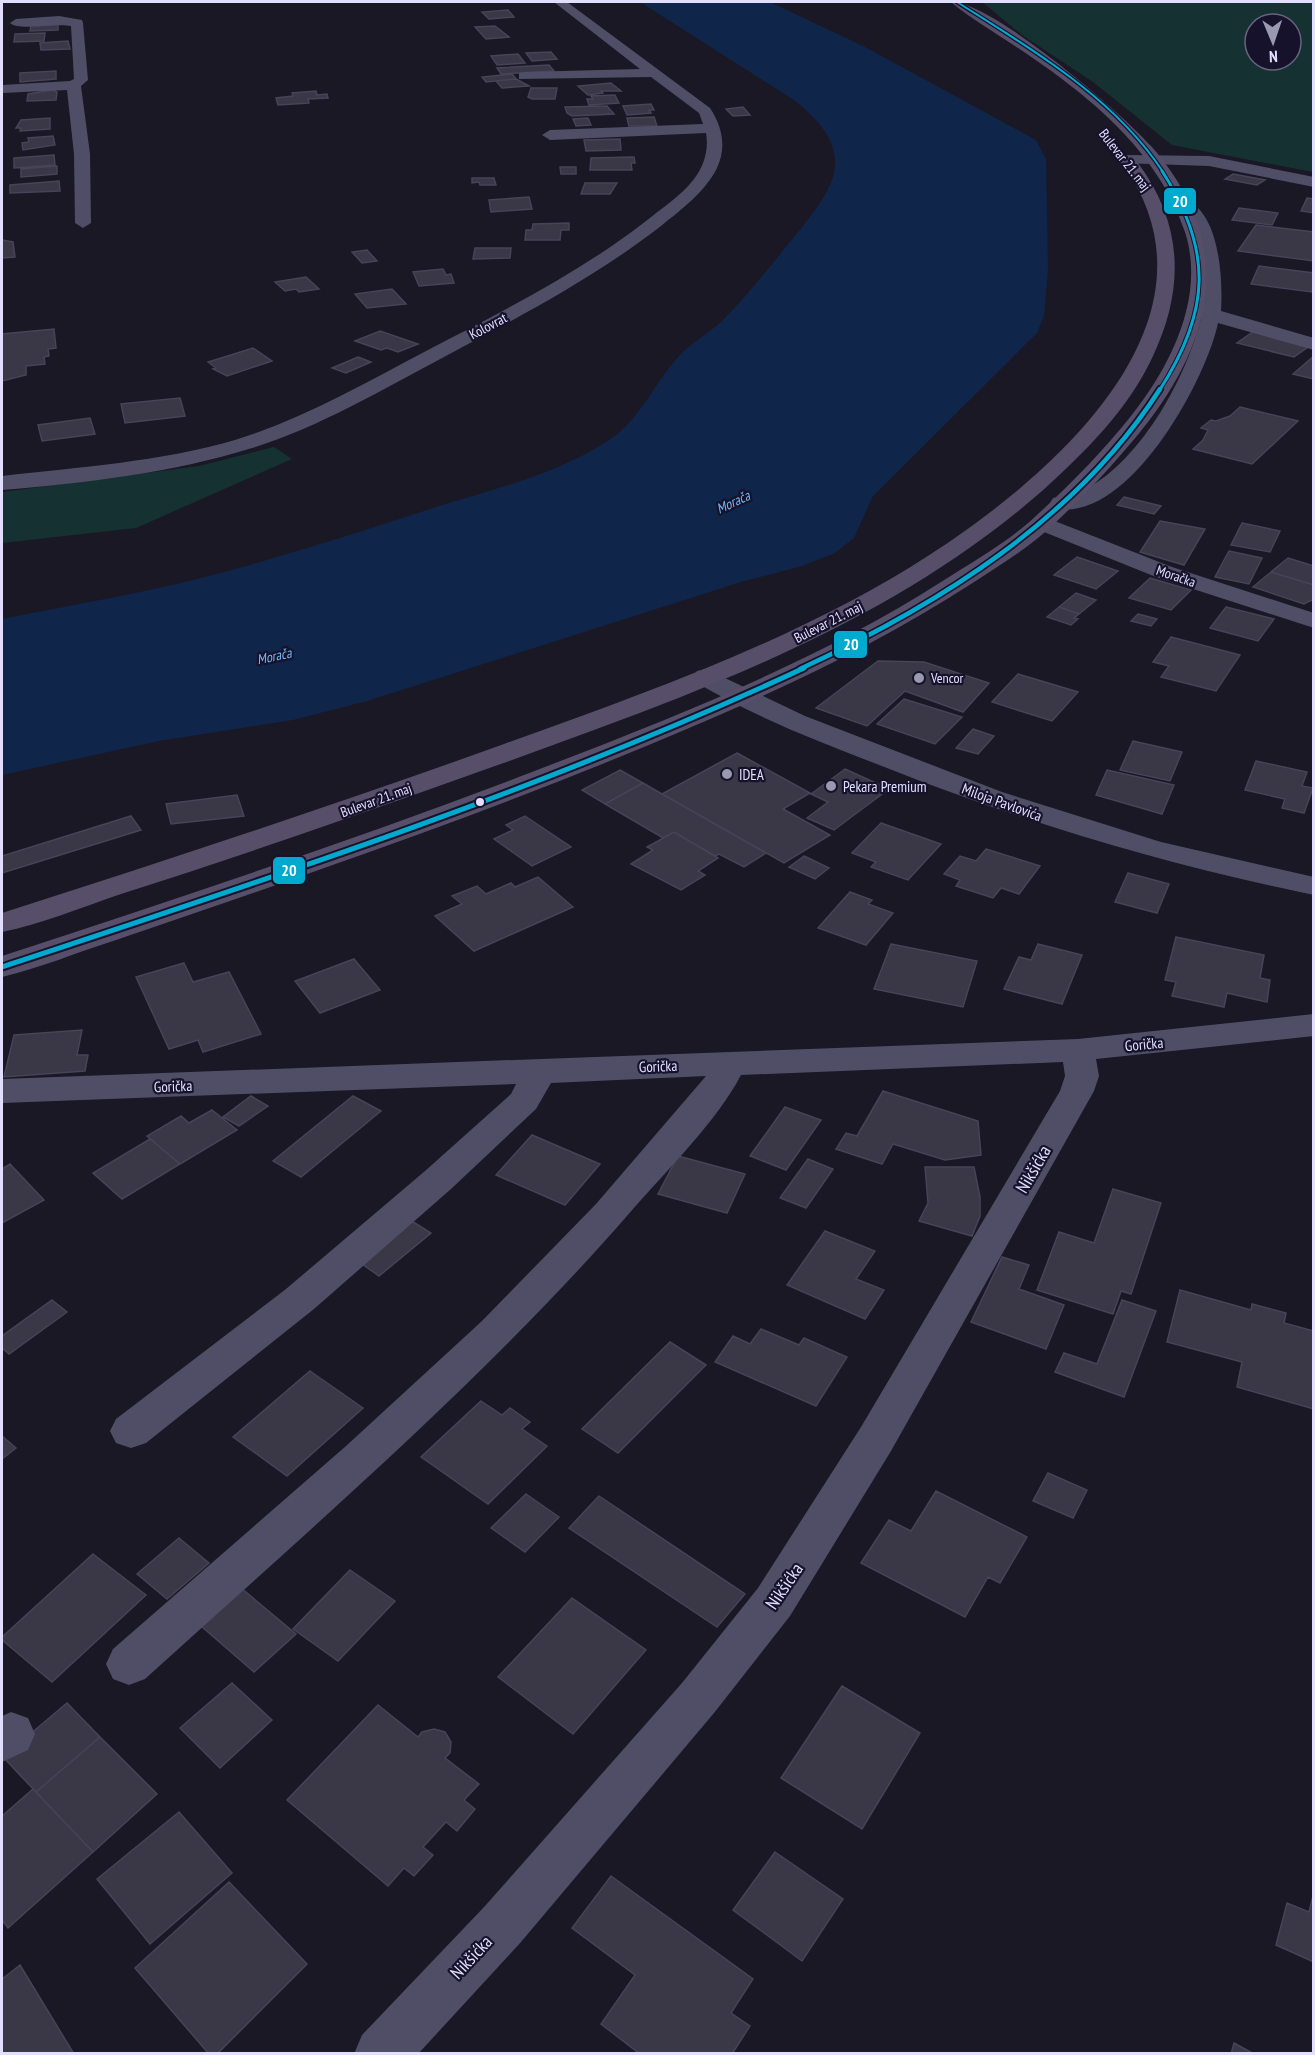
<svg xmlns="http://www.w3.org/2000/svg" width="1315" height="2055" font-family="'PT Sans Narrow',sans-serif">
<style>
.green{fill:#163132;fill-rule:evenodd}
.water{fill:#10254a}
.building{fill:#3a3746;stroke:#474358;stroke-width:1.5}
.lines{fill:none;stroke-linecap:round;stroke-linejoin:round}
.minor{fill:#4f4e66;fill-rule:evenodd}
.primary{fill:#574f6a;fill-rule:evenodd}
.bus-1-far3-casing{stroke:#17122b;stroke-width:4.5}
.bus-1-far2-casing{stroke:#17122b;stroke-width:5}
.bus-1-far1-casing{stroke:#17122b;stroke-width:8}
.bus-1-casing{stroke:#17122b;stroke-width:9}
.bus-1-far3{stroke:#00a9ce;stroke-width:2}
.bus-1-far2{stroke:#00a9ce;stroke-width:3}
.bus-1-far1{stroke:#00a9ce;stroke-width:4.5}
.bus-1{stroke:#00a9ce;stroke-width:5}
.poi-dot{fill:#9b99b2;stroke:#17122b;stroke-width:2}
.bus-dot{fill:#e1defe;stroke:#17122b;stroke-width:2}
.labels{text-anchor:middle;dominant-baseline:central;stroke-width:4.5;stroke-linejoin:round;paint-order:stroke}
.far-street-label{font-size:14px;fill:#e1defe;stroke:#17122b}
.far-water-label{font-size:14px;font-style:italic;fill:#6fbafa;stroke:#17122b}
.far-poi-label{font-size:14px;fill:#e1defe;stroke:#17122b;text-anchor:start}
.poi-label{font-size:15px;fill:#e1defe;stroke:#17122b;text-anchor:start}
.street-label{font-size:15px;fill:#e1defe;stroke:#17122b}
.near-street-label{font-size:18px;fill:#e1defe;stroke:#17122b}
.line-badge{stroke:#17122b;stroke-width:2}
.badge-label{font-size:16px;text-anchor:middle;font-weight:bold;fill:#fff}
</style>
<rect width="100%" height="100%" fill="#1a1825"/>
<path class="green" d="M982 2H1313V172L1172 145 1093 82 1022 35ZM1255 24H1291V60H1255Z
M274 447 292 459 136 528 2 543V492L199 466Z"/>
<path class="water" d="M640 2H770L865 47 1036 140 1046 159 1048 269 1044 316 1037 333 873 496 854 538 835 553 802 566 741 582 367 701 293 720 159 741 2 775V619C76 604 151 592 224 572 295 553 366 530 436 507 495 489 561 473 612 438 642 417 655 381 680 355 692 342 709 333 722 321 746 297 768 269 789 243 835 187 862 154 794 100Z"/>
<path class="building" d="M508 10 514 17 489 19 482 12Z
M58 23V30L30 31 31 25Z
M495 26 509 37 486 39 475 27Z
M45 33 44 41 14 42 15 34Z
M68 41 70 49 41 50 40 43Z
M551 52 557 59 532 61 526 53Z
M518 54 525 63 497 65 491 56Z
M549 65 554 71 501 74 497 68Z
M56 71V79L20 82V73Z
M512 74 516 79 486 82 482 77Z
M516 79 529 86 502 88 496 81Z
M611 83 621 91H601L603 93 588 95 578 86Z
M531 88H557L555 99H532L528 97Z
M53 90 57 92 56 100 27 101 28 94Z
M316 91 317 95 327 94 328 98 308 99 309 103 278 105 276 98 293 96 292 93Z
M615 95 619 103 589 105 587 99H593L591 96Z
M651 104 654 110H649L651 113 627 115 623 106Z
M607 106 614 114 572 116 567 113 565 107Z
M743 107 750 115 733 116 726 109Z
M654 117 657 126H629L627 118Z
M50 118V129L20 131 21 128H16L21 120Z
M588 118 591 125 576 126 573 119Z
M53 136 55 145 23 150 22 143 29 142 28 138Z
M620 139 621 150 586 151 584 140Z
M54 155 55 165 14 168V158Z
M634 157 635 163H631L632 170H590L591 158Z
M57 166V174L21 177V169Z
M560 167H576V174H561Z
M1233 174 1265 180 1257 185 1225 179Z
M472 178H494L496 185H480L479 182 472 183Z
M59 181 60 191 10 193V185Z
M585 183H617L610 194H581Z
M529 197 532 209 491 212 489 200Z
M1307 198 1314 199V213L1301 211Z
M1239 208 1278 213 1272 225 1232 220Z
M569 223V230H561L560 240H525L526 230H532L533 224Z
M1256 225 1314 232V261L1238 251Z
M2 240 13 242 15 257 2 258Z
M475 248H511L510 258 473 259Z
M367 250 377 261 362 263 352 252Z
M1259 266 1314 273 1312 292 1251 284Z
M443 269 446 275 451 274 454 283 419 286 413 272Z
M306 277 319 289 299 292 296 289 285 291 275 282Z
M392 289 406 304 367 308 355 294Z
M54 329 56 348 48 349 49 356 44 357 45 364 26 366V375L2 381V334Z
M380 331 418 344 398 352 387 348 381 350 355 341Z
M1254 331 1311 345 1294 357 1237 343Z
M253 348 272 361 227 376 213 369 216 368 208 362Z
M1314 356V379L1293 374Z
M358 357 371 362 346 373 332 368Z
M180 398 185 416 125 423 121 404Z
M1240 407 1298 421 1252 464 1193 449 1203 440 1208 430 1201 428 1211 420 1216 421 1230 416Z
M90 418 95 434 42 441 38 425Z
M1124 497 1161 506 1154 514 1117 505Z
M1160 521 1205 529 1184 565 1140 552Z
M1242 523 1280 531 1270 552 1231 545Z
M1229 551 1262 558 1249 584 1215 577Z
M1077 557 1118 571 1096 589 1054 575Z
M1288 558 1314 566V585L1271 572Z
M1271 572 1314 585V599L1304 604 1253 587Z
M1150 578 1191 590 1171 610 1129 598Z
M1076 593 1096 600 1079 614 1059 607Z
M1059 607 1079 614 1074 618 1078 619 1071 625 1047 617Z
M1226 607 1274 619 1258 641 1210 628Z
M1138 614 1157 619 1151 626 1131 621Z
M1171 637 1240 655 1216 691 1161 677 1169 666 1153 662Z
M878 661 924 662 989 683 963 712 905 691 867 726 816 708Z
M1018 674 1078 692 1052 721 992 702Z
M904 699 962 717 935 744 877 724Z
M973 729 994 736 978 754 956 748Z
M1133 741 1182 752 1170 781 1120 770Z
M737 753 810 793 783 809 830 835 784 863 662 794Z
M1256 761 1307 772 1302 786 1313 788 1304 813 1282 808 1285 799 1245 790Z
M845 769 889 789 834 830 807 818 828 802 811 794Z
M620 770 643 783 605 804 582 790Z
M1107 770 1174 785 1162 814 1096 795Z
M643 783 662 794 766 853 744 867 719 854 715 856 674 832 663 838 605 804Z
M237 795 244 816 171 824 166 804Z
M131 816 141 830 2 873V856Z
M525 816 571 847 532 866 494 839 513 830 506 825Z
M881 823 941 844 908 880 871 867 876 862 852 853Z
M674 832 718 858 698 871 705 875 681 890 631 864 653 850 647 847Z
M986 849 1040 866 1019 894 1001 888 993 898 956 886 960 880 944 874 960 856 976 861Z
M804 856 829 868 815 879 789 867Z
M1128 873 1169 884 1157 913 1115 902Z
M538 877 573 907 474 951 435 916 462 904 452 896 477 886 486 894 511 883 515 887Z
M850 892 872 900 868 904 893 913 866 945 818 928Z
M1176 937 1264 955 1260 978 1270 980 1267 1002 1227 993 1224 1007 1172 996 1176 982 1165 980Z
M891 944 977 961 963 1007 874 989Z
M1038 944 1082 955 1062 1004 1004 989 1019 957 1031 960Z
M354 959 380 990 320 1013 295 981Z
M184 963 193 982 229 972 261 1034 203 1052 198 1040 169 1049 136 977Z
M82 1030 77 1055H88L85 1071 4 1077 14 1035Z
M883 1091 978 1121 981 1155 945 1160 893 1144 882 1164 836 1149 846 1133 857 1136Z
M251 1096 268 1106 239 1126 223 1117Z
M353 1096 381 1111 301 1177 273 1161Z
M785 1107 821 1120 786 1170 750 1156Z
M212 1110 237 1130 180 1164 147 1136 181 1116 189 1123Z
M532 1135 600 1164 565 1205 496 1175Z
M150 1139 180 1164 122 1199 93 1173Z
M678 1156 745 1174 727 1213 658 1194Z
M808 1159 833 1169 806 1208 780 1198Z
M10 1164 44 1200 2 1223V1169Z
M925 1167H974L980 1197V1216L972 1236 919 1221 928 1203Z
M1113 1189 1161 1203 1131 1294 1121 1291 1113 1314 1037 1290 1059 1232 1094 1243Z
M407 1218 431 1233 379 1276 355 1259Z
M825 1231 875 1251 856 1279 884 1290 865 1319 787 1285Z
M1002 1257 1029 1265 1019 1289 1064 1305 1046 1349 971 1322Z
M1180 1290 1251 1310 1252 1304 1286 1313 1284 1323 1314 1331V1409L1237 1387 1242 1362 1167 1342Z
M52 1300 67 1312 9 1354 2 1348V1336Z
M1122 1300 1156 1311 1124 1397 1055 1372 1064 1353 1097 1364Z
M761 1329 799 1345 804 1338 847 1357 816 1406 715 1362 733 1336 750 1344Z
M670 1342 706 1365 618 1453 582 1429Z
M310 1371 363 1408 287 1476 233 1437Z
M481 1401 502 1415 510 1408 530 1422 522 1429 547 1446 488 1504 421 1457Z
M2 1436 16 1448 2 1459Z
M1048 1473 1087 1490 1073 1518 1033 1501Z
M936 1491 1027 1537 1000 1583 988 1577 965 1617 861 1563 889 1520 911 1531Z
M526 1494 559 1517 525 1552 491 1528Z
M599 1496 745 1594 717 1627 569 1528Z
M179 1538 209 1563 167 1599 137 1574Z
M93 1554 146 1595 52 1682 2 1640V1637Z
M350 1570 395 1601 338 1661 293 1629Z
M235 1583 296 1634 254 1672 193 1619Z
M572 1598 646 1650 573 1734 498 1677Z
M232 1683 272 1720 220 1768 180 1728Z
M842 1686 920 1733 862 1829 781 1778Z
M67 1703 100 1737 36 1792 3 1757Z
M378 1705 418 1737 422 1732 434 1729 445 1732 451 1742 450 1753 445 1758 479 1784 464 1800 475 1809 457 1831 446 1822 423 1847 433 1855 414 1876 404 1868 388 1886 287 1800Z
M100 1737 157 1794 93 1852 36 1792Z
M33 1789 93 1852 8 1928 2 1920V1816Z
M179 1812 232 1873 150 1944 97 1879Z
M775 1852 843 1899 802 1961 733 1910Z
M611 1876 753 1979 731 2013 750 2026 732 2054H640L601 2024 635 1975 572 1928Z
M229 1882 307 1964 217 2054H209L135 1968Z
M1314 1892V1962L1276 1945 1287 1903 1309 1912Z
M20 1965 74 2054H2V1979Z
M1234 2043 1254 2054H1231Z"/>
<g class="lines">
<path class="minor" d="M554 2H567L710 108C722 126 727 147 717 168 705 192 682 209 661 226 594 278 519 317 444 357 381 390 320 427 252 448 172 473 85 483 2 490V476C80 467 159 462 235 440 303 419 365 383 428 350 503 311 579 273 646 221 662 208 681 196 694 179 704 166 709 150 706 133L550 140 542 135 550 130 703 124 699 113 651 77 519 79V73L524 72 640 69Z
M59 16 82 20 83 23 88 80 81 86 90 154 91 223 83 228 75 223 74 154 67 90 2 93V85L70 81 74 79 71 26C56 23 18 31 10 23L16 19Z
M1127 155 1209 156 1314 177V187L1209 166 1121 163 1119 160 1121 157Z
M1182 199C1220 208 1223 280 1221 311L1314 338V350L1218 323C1206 381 1127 526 1053 508L1050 503 1053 498C1065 495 1077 494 1088 488 1143 457 1187 376 1201 318L1188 314 1186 310 1195 304 1202 306C1205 278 1204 241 1188 217 1184 211 1178 209 1174 204Z
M1042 516 1172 567 1314 613V628L1156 577 1034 528 1031 523 1034 518Z
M706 669 805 716 1002 792 1161 842 1314 877V895C1167 865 1026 823 887 768 822 743 757 718 697 683L693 677 697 671Z
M1314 1014V1036L1096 1059 1099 1076 1094 1091 891 1451 790 1616 714 1713 521 1942 418 2054H354L362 2035 485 1906 682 1683 758 1588 861 1427 1060 1091 1065 1076 1063 1062 741 1075C717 1121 668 1169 633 1209 485 1380 312 1527 145 1679L129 1685 113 1679 106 1664 113 1649 346 1446 482 1321 596 1204 706 1076 551 1083 536 1109 451 1189 314 1309 146 1443 131 1448 116 1443 110 1431 116 1419 286 1289 425 1171 511 1094 516 1084 2 1103V1079L1078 1039Z
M11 1712 28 1718 35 1734 28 1750 2 1762V1716Z"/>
<path class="primary" d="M951 2C990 0 1122 113 1151 146 1231 237 1219 329 1148 422 1120 458 1087 493 1054 524 1030 547 999 566 971 584 872 648 765 697 656 742 548 787 438 828 327 867 257 892 187 916 116 940 78 952 40 968 2 977V956C179 898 357 839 532 772 672 718 814 663 941 582 974 561 1010 541 1038 514 1071 484 1103 451 1131 416 1170 367 1206 297 1185 232 1158 150 1087 94 1018 48 996 33 971 19 951 2Z
M1132 161 1138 163C1183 224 1185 288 1153 356 1128 410 1085 452 1042 491 912 605 754 671 594 730 510 761 426 791 342 820 268 846 193 871 118 895 80 908 41 924 2 932V913C170 859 338 804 504 744 621 702 739 660 849 602 987 530 1250 346 1124 166Z"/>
<g class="bus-1-far3-casing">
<path id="bus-1-far3" d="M957 2C1031 49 1114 97 1163 172"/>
</g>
<g class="bus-1-far2-casing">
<path id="bus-1-far2" d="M1159 391C1211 311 1213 250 1162 171"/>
</g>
<g class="bus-1-far1-casing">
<path id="bus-1-far1" d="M800 669C938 605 1076 520 1160 389"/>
</g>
<g class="bus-1-casing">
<path id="bus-1" d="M2 967C272 878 545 789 804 668"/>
</g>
<use href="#bus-1-far3" class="bus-1-far3"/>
<use href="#bus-1-far2" class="bus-1-far2"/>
<use href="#bus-1-far1" class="bus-1-far1"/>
<use href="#bus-1" class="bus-1"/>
</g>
<g class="poi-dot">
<circle cx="919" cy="678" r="6"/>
<circle cx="727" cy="774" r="6"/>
<circle cx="831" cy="786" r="6"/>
</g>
<circle class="bus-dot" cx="480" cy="802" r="5"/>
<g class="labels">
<g class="far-street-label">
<text transform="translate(1125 160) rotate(52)">Bulevar 21. maj</text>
<text transform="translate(488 326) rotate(-28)">Kolovrat</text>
<text transform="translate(1176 576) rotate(19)">Moračka</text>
<text transform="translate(828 622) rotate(-27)">Bulevar 21. maj</text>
<text transform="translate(376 800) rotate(-20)">Bulevar 21. maj</text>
</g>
<g class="far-water-label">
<text transform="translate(733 502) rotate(-25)">Morača</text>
<text transform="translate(274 656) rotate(-12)">Morača</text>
</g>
<g class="far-poi-label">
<text x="931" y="678">Vencor</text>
</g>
<g class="poi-label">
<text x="739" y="774">IDEA</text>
<text x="843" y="786">Pekara Premium</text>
</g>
<g class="street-label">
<text transform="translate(1002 802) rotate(20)">Miloja Pavlovića</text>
<text transform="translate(1144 1044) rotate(-5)">Gorička</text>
<text transform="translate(658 1066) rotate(-2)">Gorička</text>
<text transform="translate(173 1086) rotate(-2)">Gorička</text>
</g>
<g class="near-street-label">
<text transform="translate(1033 1169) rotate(-60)">Nikšićka</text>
<text transform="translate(784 1586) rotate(-56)">Nikšićka</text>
<text transform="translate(471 1957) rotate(-47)">Nikšićka</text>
</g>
</g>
<g class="line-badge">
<rect x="1163" y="187" width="34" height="28" rx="6" fill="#00a9ce"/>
<rect x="833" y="630" width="35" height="29" rx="6" fill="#00a9ce"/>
<rect x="272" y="856" width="34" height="29" rx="6" fill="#00a9ce"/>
</g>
<g class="badge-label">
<text x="1180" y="207">20</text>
<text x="851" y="650">20</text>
<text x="289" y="876">20</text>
</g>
<rect width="1315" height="2055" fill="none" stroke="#e1defe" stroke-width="6"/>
<g transform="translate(1273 42) rotate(178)"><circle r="28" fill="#17122b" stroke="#68647f" stroke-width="1.5"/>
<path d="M0-4.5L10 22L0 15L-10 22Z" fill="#9b99b2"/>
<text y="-9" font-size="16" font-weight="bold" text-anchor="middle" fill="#e1defe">N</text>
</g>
</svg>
